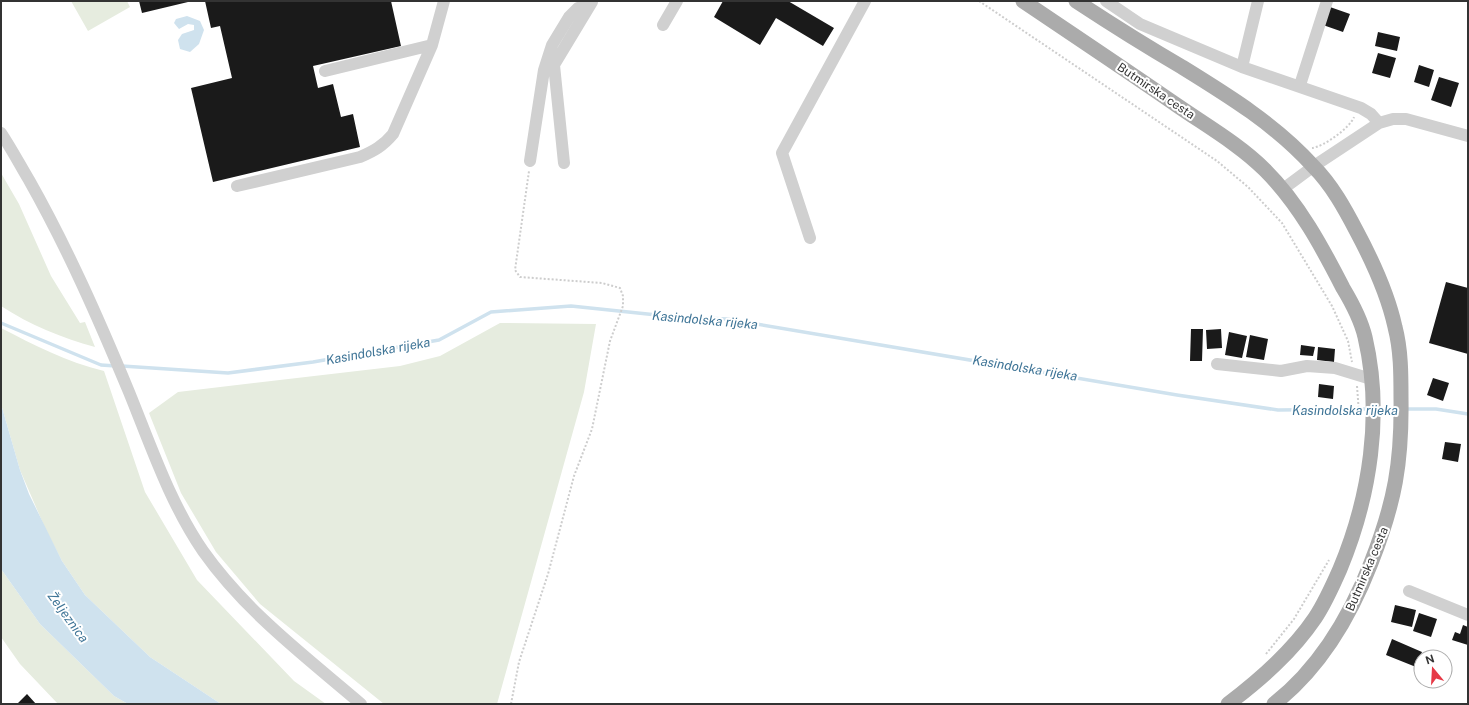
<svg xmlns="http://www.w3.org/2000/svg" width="1469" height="705" font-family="'Public Sans',sans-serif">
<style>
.green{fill:#e6ecdf}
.water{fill:#cfe2ee}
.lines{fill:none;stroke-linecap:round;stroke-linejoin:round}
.stream{stroke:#cfe2ee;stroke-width:3.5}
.building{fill:#1a1a1a}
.path{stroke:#cdcdcd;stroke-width:2;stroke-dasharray:2 2;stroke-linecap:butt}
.minor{stroke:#d0d0d0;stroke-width:12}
.major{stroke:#ababab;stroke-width:15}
.labels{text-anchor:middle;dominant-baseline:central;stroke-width:4;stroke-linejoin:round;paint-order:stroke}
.street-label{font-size:12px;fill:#333;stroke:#fff}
.water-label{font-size:13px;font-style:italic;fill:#3f7597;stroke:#fff}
</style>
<rect width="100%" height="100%" fill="#fff"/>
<path class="green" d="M71 1H127L130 7 88 31Z
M1 173 19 204 51 276 80 323 85 322 95 347C62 338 30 325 1 306Z
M500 323 596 324 584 392 497 704H384L260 604 216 552 181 493 149 413 178 392 400 366 440 356Z
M1 328C34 345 67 362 104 371L145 492 197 580 294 681 326 704H221L150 657 85 595 62 561 45 528 20 470 1 404Z
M1 569 40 624 114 696 128 704H58L20 664 1 637Z"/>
<path class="water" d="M187 16 200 21 204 30 199 44 190 52 180 49 178 40 182 34 194 30V25L188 24 179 29 174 23 176 19Z
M1 404 20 470 29 494 62 561 85 595 150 657 221 704H128L114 696 40 624 1 569Z"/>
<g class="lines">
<path class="stream" d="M1 323 101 365 116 366
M122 366 228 373 313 362 439 340 491 312 571 306 676 317 727 319 1177 395 1278 410 1369 409
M1377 409H1397
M1405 409H1436L1468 414"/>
</g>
<path class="building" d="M139 1H188V2L142 13Z
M205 1H391L401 46 313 66 318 88 333 84 341 117 353 114 360 147 213 182 191 88 232 78 220 26 211 28Z
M723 1H788L834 28 823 46 776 18 760 45 714 17Z
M1330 7 1350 14 1343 32 1323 25Z
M1378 32 1400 37 1397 51 1375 46Z
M1378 53 1396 58 1390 78 1372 73Z
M1419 65 1434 70 1429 87 1414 82Z
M1439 77 1459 83 1451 107 1431 100Z
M1446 282 1468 288V354L1429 343Z
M1191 329H1203L1202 361H1190Z
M1221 329 1222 348 1207 349 1206 330Z
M1229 332 1247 336 1242 358 1225 355Z
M1250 335 1268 339 1264 360 1246 357Z
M1301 345 1315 347 1313 356 1300 355Z
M1318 347 1335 349 1334 362 1317 360Z
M1433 378 1449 383 1443 401 1427 395Z
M1319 384 1334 386 1333 399 1318 397Z
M1445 442 1461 444 1458 462 1442 459Z
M1395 605 1416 610 1412 627 1391 622Z
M1419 613 1437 619 1431 637 1413 631Z
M1463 625 1468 627V645L1452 640 1455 632 1460 634Z
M1392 639 1422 652 1416 667 1386 655Z
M27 694 36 704H17Z"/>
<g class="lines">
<path class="path" d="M979 1 1217 161 1248 187 1282 223 1332 306 1348 341 1352 362
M1312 148C1323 147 1350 128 1354 117
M1357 386 1359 413
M1266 654 1294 619 1329 560
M511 704 519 662 548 574 574 476 592 429 610 341 623 306V296L620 288 602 283 520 277 515 270 529 171"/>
<path class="minor" d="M1106 1 1140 24 1242 67 1361 108 1371 114 1379 123
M663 25 677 1
M1242 67 1258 1
M325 71 432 45 444 1
M1300 85 1327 1
M1 133C11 148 20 165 29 180 68 249 99 320 129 392 151 446 170 503 203 551 246 612 305 656 361 704
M530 161 544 70 552 45 569 17 578 8 591 3
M564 163 554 65 592 2
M237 186 360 157C374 151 383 146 393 134L432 45
M1283 189 1314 166 1379 123 1393 119H1406L1468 136
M810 238 782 153 865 1
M1217 364 1281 371 1307 366 1335 368 1371 379
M1409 591 1468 615"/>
<path class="major" d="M1023 1C1075 36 1126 70 1178 106 1207 126 1240 145 1265 170 1299 204 1322 247 1343 288 1352 303 1361 320 1365 337 1383 414 1370 497 1340 569 1333 585 1325 603 1315 618 1292 652 1261 679 1228 704
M1076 1C1111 24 1146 46 1182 67 1229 96 1276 125 1313 166 1332 185 1345 209 1357 232 1373 262 1388 295 1395 327 1401 350 1401 374 1401 398 1402 462 1395 502 1371 563 1350 617 1321 667 1274 704"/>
</g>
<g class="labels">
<g class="street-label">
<text transform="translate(1156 91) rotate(34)">Butmirska cesta</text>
<text transform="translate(1367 569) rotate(-67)">Butmirska cesta</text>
</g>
<g class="water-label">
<text transform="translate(705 320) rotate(5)">Kasindolska rijeka</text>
<text transform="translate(378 351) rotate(-10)">Kasindolska rijeka</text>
<text transform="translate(1025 368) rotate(9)">Kasindolska rijeka</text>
<text x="1345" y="410">Kasindolska rijeka</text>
<text transform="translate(68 617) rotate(54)">Željeznica</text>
</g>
</g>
<rect width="1469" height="705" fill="none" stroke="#333333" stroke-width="4"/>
<g transform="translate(1433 669) rotate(342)"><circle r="19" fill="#ffffff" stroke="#adadad"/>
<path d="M0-3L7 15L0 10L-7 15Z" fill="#e63946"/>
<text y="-6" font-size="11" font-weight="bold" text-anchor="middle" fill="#333333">N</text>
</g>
</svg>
